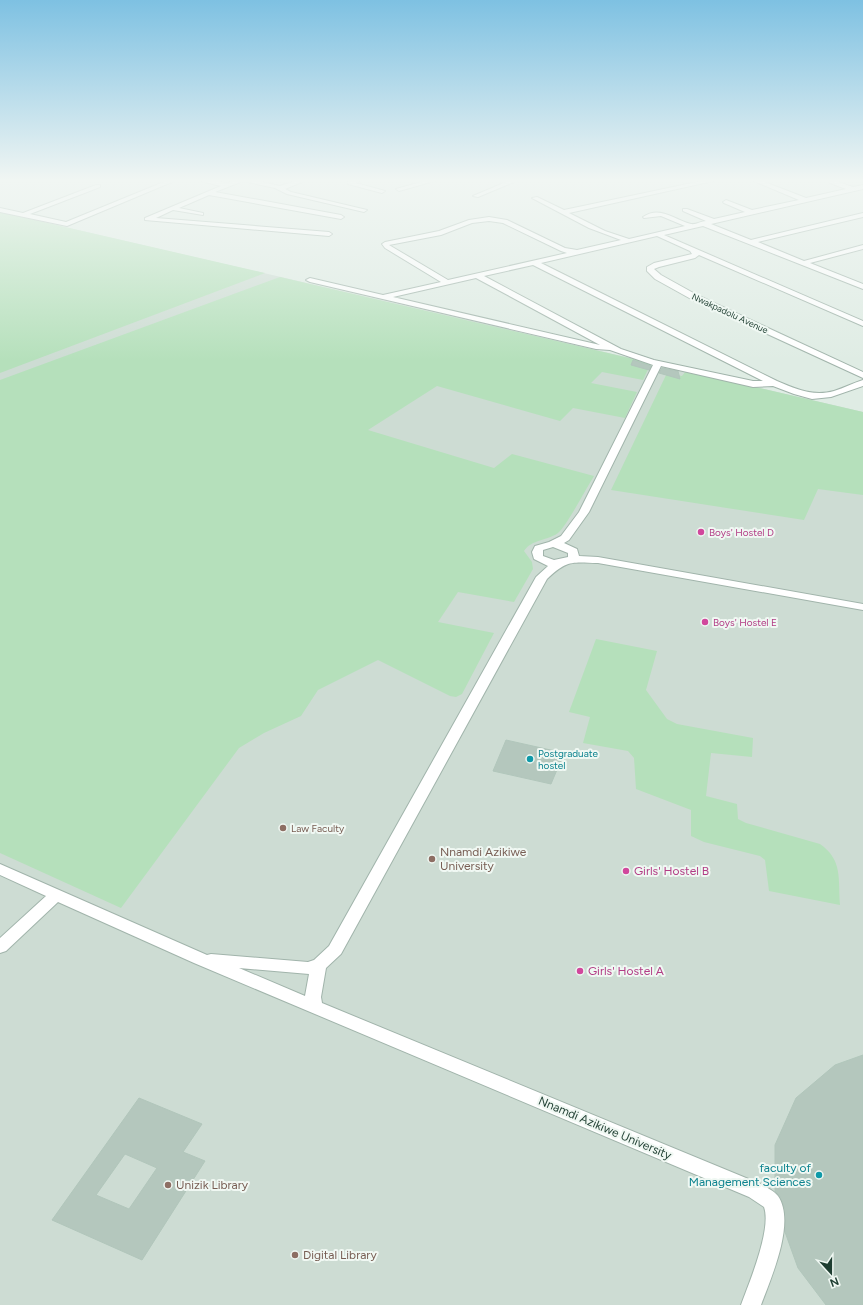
<svg xmlns="http://www.w3.org/2000/svg" width="863" height="1305" font-family="Figtree,sans-serif">
<style>
.built{fill:#cddcd3}
.green{fill:#b5e0bb}
.building{fill:#b4c7bd;stroke:#b1c6bb;fill-rule:evenodd}
.lines{fill:none;stroke-linecap:round;stroke-linejoin:round}
.street-casing{stroke:#a1b4ab;stroke-width:2}
.street{fill:#fff;fill-rule:evenodd}
.hotel-dot{fill:#d1479c;stroke:#f0f8f3;stroke-width:1.5}
.culture-dot{fill:#0f9aa8;stroke:#f0f8f3;stroke-width:1.5}
.education-dot{fill:#8d6e63;stroke:#f0f8f3;stroke-width:1.5}
.labels{text-anchor:middle;dominant-baseline:central;stroke-width:4;stroke-linejoin:round;paint-order:stroke}
.far-street-label{font-size:9px;fill:#1e3e31;stroke:#f0f8f3}
.hotel-label{font-size:10px;fill:#b23c85;stroke:#f0f8f3;text-anchor:start}
.culture-label{font-size:10px;fill:#0d838f;stroke:#f0f8f3;text-anchor:start}
.education-label{font-size:10px;fill:#785e54;stroke:#f0f8f3;text-anchor:start}
.near-education-label{font-size:12px;fill:#785e54;stroke:#f0f8f3;text-anchor:start}
.near-hotel-label{font-size:12px;fill:#b23c85;stroke:#f0f8f3;text-anchor:start}
.near-street-label{font-size:12px;fill:#1e3e31;stroke:#f0f8f3}
.near-culture-label{font-size:12px;fill:#0d838f;stroke:#f0f8f3;text-anchor:end}
</style>
<rect width="100%" height="100%" fill="#dfece4"/>
<path class="built" d="M0 212 863 412V1305H0Z"/>
<path class="green" d="M0 212 265 273 0 373Z
M280 277 651 363 643 380 602 372 591 383 637 392 625 418 573 408 560 421 437 386 368 430 494 468 512 454 594 476C587 487 566 527 558 533 547 541 532 539 524 551L532 562 533 569 514 602 458 592 438 622 494 633 462 694 456 697 450 696 378 660 318 690 301 716 264 733 239 748 121 908 0 853V380Z
M686 371 863 412V495L818 489 804 520 611 490 667 373 682 376Z
M596 639 657 651 646 690 667 719 677 724 753 738 752 757 711 753 706 796 737 804 738 819 746 823 820 844C843 860 838 879 840 905L769 891 765 860 760 856 704 842 691 836V810L636 789 634 758 628 751 583 743 590 717 569 712Z"/>
<path class="building" d="M633 360 651 366 649 370 631 365Z
M662 368 678 371 680 379 659 373Z
M506 740 564 753 551 784 493 771Z
M863 1055V1305H826L798 1268 785 1232 784 1207 779 1195 775 1191V1145L796 1098 835 1065Z
M139 1098 202 1124 183 1152 205 1161 142 1260 52 1220ZM125 1154 157 1168 129 1209 96 1195Z"/>
<g class="lines">
<g class="street-casing">
<path id="street" d="M171 179H179L67 226 0 212V208L23 213 96 185H100V187L30 214 66 222Z
M193 179H204L227 183 237 179H249L280 186 301 179H309L285 189 291 192 367 210 364 212 287 194 275 188 243 181 215 192 341 215 344 217 341 219 209 195 179 208 203 213V215L173 210 156 218 329 232 332 234 329 236 145 220V218L221 186Z
M354 179H362L356 183 385 191 382 193 348 184V182Z
M432 179H441L399 191 396 189Z
M513 179H521L478 197 473 196Z
M711 179H722L569 213 605 231 629 239 685 226 661 216 644 218 643 217C660 205 675 220 691 224 696 225 701 221 706 221L683 211V209H687L714 219 745 212 724 203 723 202 726 200 752 210 799 200 749 179H757L806 198 846 189 830 183 829 182 832 180 853 187 863 185V189L711 224 751 240 863 213V217L758 242 804 261 863 245V249L810 263 863 284V289L703 226 664 235 863 321V326L699 255 695 258 659 267 654 269 661 275 697 295 863 372V378L691 299 655 279 647 271V267L654 263 692 254 690 251 657 236 541 263 777 381C796 389 813 397 834 391 844 388 853 383 863 380V386L831 397 812 399 794 394 773 386 753 387 661 366 589 512 569 540 564 543 577 549 579 556 598 557 863 604V610L598 563C571 562 567 560 547 579L341 954 326 968 321 997 322 1003 763 1185C767 1188 774 1191 778 1196 796 1222 771 1278 761 1305H741C749 1283 772 1229 764 1207L749 1197 194 963 58 902 6 951 0 953V938L46 896 0 875V864L207 955 211 954 308 962 314 960 329 946 536 577 548 566 534 559 532 552 535 546 549 542 561 536 579 512 653 365 610 350 596 349 310 282 306 280 310 278 383 295 441 282 385 248 382 244 385 242 439 231 469 220 489 217 507 220 565 248 577 250 621 240 589 228 532 198 537 197 564 210ZM489 221 503 223 561 251 567 253 448 280 389 245 441 235 472 223ZM533 265 763 381H753L654 360 621 349 484 276ZM476 278 600 345 393 297ZM553 547 568 553V557L554 560 543 556V550ZM239 968 309 974 305 996Z"/>
</g>
<use href="#street" class="street"/>
</g>
<linearGradient id="sky" x2="0" y2="1"><stop stop-color="#7ec1e2"/><stop offset="0.5" stop-color="#f1f6f3"/><stop offset="1" stop-color="#f1f6f3" stop-opacity="0"/></linearGradient>
<rect width="863" height="361" fill="url(#sky)"/>
<g class="hotel-dot">
<circle cx="701" cy="532" r="4"/>
<circle cx="705" cy="622" r="4"/>
<circle cx="626" cy="871" r="4"/>
<circle cx="580" cy="971" r="4"/>
</g>
<g class="culture-dot">
<circle cx="530" cy="759" r="4"/>
<circle cx="819" cy="1175" r="4"/>
</g>
<g class="education-dot">
<circle cx="283" cy="828" r="4"/>
<circle cx="432" cy="859" r="4"/>
<circle cx="168" cy="1185" r="4"/>
<circle cx="295" cy="1255" r="4"/>
</g>
<g class="labels">
<g class="far-street-label">
<text transform="translate(730 313) rotate(25)">Nwakpadolu Avenue</text>
</g>
<g class="hotel-label">
<text x="709" y="532">Boys' Hostel D</text>
<text x="713" y="622">Boys' Hostel E</text>
</g>
<g class="culture-label">
<text x="538" y="753">Postgraduate<tspan x="538" dy="12">hostel</tspan></text>
</g>
<g class="education-label">
<text x="291" y="828">Law Faculty</text>
</g>
<g class="near-education-label">
<text x="440" y="852">Nnamdi Azikiwe<tspan x="440" dy="14">University</tspan></text>
<text x="176" y="1185">Unizik Library</text>
<text x="303" y="1255">Digital Library</text>
</g>
<g class="near-hotel-label">
<text x="634" y="871">Girls' Hostel B</text>
<text x="588" y="971">Girls' Hostel A</text>
</g>
<g class="near-street-label">
<text transform="translate(605 1128) rotate(23)">Nnamdi Azikiwe University</text>
</g>
<g class="near-culture-label">
<text x="811" y="1168">faculty of<tspan x="811" dy="14">Management Sciences</tspan></text>
</g>
</g>
<g transform="translate(831 1273) rotate(159)" stroke="#f0f8f3" stroke-width="3" paint-order="stroke">
<path d="M0-3L7 15L0 10L-7 15Z" fill="#1e3e31"/>
<text y="-6" font-size="11" font-weight="bold" text-anchor="middle" fill="#1e3e31">N</text>
</g>
</svg>
